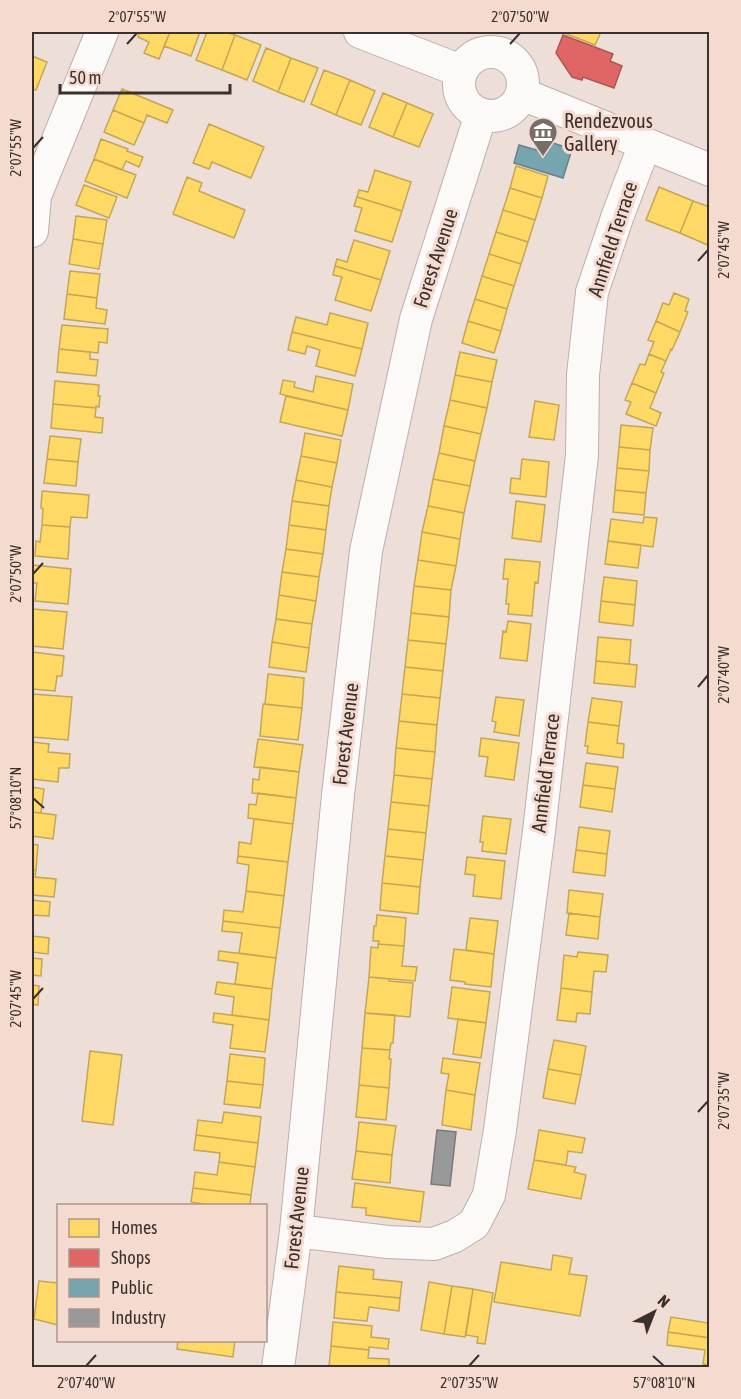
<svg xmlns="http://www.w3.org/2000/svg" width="741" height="1399" font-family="'Asap Condensed',sans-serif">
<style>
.homes{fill:#ffd966;stroke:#c4a655;stroke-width:1.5}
.shops{fill:#e06666;stroke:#ae5655;stroke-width:1.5}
.public{fill:#76a5af;stroke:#648288;stroke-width:1.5}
.industry{fill:#999;stroke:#7c7a78;stroke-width:1.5}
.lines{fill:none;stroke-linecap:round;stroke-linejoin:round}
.minor-casing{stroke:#bbb0ab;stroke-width:34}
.minor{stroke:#fcfaf9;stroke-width:32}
.ticks{fill:none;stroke:#3a302c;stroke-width:2}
.labels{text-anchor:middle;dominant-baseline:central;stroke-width:6;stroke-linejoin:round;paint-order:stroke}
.poi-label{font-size:20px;fill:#3a302c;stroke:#f5dad0;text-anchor:start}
.street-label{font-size:20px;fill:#3a302c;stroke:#f5dad0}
.neatline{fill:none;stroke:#3a302c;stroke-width:2}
.ticks-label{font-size:15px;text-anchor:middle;fill:#3a302c}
</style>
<rect width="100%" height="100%" fill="#edded8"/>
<path class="homes" d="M140 32H170L159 59 144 53 149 42 138 37Z
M170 32H200L191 56 164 46Z
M207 32H225L235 35 222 70 196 60Z
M565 32H601L595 45 564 33Z
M235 35 261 45 247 80 222 70Z
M266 48 291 58 278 92 253 81Z
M32 56 47 62 36 90 32 89Z
M291 58 318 68 304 102 278 92Z
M324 70 350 80 336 115 311 104Z
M350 80 375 91 361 125 336 115Z
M122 89 173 110 167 123 147 115 144 123 113 110Z
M383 93 407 103 393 137 369 127Z
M407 103 433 114 419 147 393 137Z
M113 110 144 123 134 145 104 132Z
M209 124 264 147 251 178 212 162 209 169 193 163Z
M101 139 128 149 127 151 143 157 139 167 126 161 122 170 94 159Z
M94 159 136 175 127 198 85 181Z
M516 166 548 176 542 198 510 188Z
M375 170 411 182 402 211 357 197 359 190 368 192Z
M187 177 202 183 199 191 245 210 234 238 173 214Z
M84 185 117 197 109 218 76 205Z
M659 187 693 201 680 233 646 220Z
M510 188 542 198 535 220 503 210Z
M357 197 402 211 392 242 355 231 362 208 354 206Z
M693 201 710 207V246L680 233Z
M503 210 535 220 528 242 496 232Z
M76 216 107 220 103 244 73 239Z
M496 232 528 242 521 264 489 254Z
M73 239 103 244 99 269 69 264Z
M354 240 390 251 381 280 335 266 337 259 347 262Z
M489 254 521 264 514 286 482 276Z
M335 266 381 280 371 311 335 300 342 277 333 275Z
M70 271 100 274 97 298 67 294Z
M482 276 514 286 507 309 475 299Z
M674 293 689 299 685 311 688 312 680 332 656 321 663 303 669 305Z
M67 294 97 298 96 308 107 310 105 324 64 319Z
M475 299 507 309 501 331 468 321Z
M330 313 368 323 362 349 292 332 296 317 327 325Z
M468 321 501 331 494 353 462 343Z
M656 321 680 332 672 350 671 349 666 361 649 354 654 342 648 340Z
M62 325 108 329 107 343 99 342 98 353 59 349Z
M292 332 362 349 355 376 316 366 320 350 307 346 305 354 288 350Z
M59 349 90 352V359L98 360 96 376 57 372Z
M460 352 497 360 492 382 455 375Z
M649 354 666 361 661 372 664 373 656 393 632 383 640 364 645 365Z
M455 375 492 382 487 408 450 400Z
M316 376 353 384 348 410 280 394 283 380 295 382 294 387 313 392Z
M55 381 99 385 98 396H100L99 407 96 406V408L53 404Z
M632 383 656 393 650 408 661 413 656 426 626 414 631 402 625 400Z
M286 396 348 410 342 436 280 422Z
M450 400 487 408 481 434 444 426Z
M535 401 559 405 554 440 529 437Z
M53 404 96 408 95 417 103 418 102 433 51 428Z
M621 425 653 428 650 450 619 447Z
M444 426 481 434 475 461 439 453Z
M305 433 341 440 337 463 301 456Z
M50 436 81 439 78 462 47 459Z
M619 447 650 450 649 471 617 468Z
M439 453 475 461 470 486 433 479Z
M301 456 337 463 332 487 296 480Z
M47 459 78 462 76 486 44 483Z
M522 459 549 462 546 497 510 493 511 478 520 479Z
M617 468 649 471 646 493 615 490Z
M433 479 470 486 464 513 428 506Z
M296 480 332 487 329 506 292 501Z
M615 490 646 493 644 515 613 512Z
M42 491 89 495 87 518 71 517 70 527 42 525 43 509 41 508Z
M292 501 329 506 326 530 289 525Z
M516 501 545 505 541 542 512 538Z
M428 506 464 513 460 539 422 532Z
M644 517 657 518 653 547 608 541 611 519 643 523Z
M42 525 70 527 68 559 35 556 36 541 40 542Z
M289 525 326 530 323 554 286 549Z
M422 532 460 539 456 566 418 560Z
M608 541 641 545 638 568 605 564Z
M286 549 323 554 319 577 282 572Z
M505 559 540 562 538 583 535 582 532 616 508 614 509 604H506L508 579H503Z
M418 560 456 566 451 590 414 586Z
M33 565 71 569 68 604 35 601 37 583H32Z
M282 572 319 577 316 601 279 595Z
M604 577 637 581 635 605 601 601Z
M414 586 451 590 449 617 411 613Z
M279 595 316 601 312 624 276 619Z
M601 601 635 605 633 626 599 622Z
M32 609 67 612 63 649 32 646Z
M411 613 449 617 446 644 408 640Z
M276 619 312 624 309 648 272 642Z
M508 621 531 624 527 661 500 658 503 631 506 632Z
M598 637 631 640 629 664 596 661Z
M408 640 446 644 443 671 405 667Z
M272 642 309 648 306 672 269 667Z
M32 652 64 656 62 676H57L55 691 32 689Z
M596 661 637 665 635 687 594 683Z
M405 667 443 671 440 698 402 694Z
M268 674 304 678 302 708 265 704Z
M32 694 72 697 68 740 32 737Z
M402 694 440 698 437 725 399 721Z
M496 697 524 700 519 736 494 732 496 722 492 721Z
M592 698 622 702 619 726 588 722Z
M263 704 302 708 298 740 260 736Z
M399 721 437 725 435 752 396 748Z
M588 722 619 726 617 743 624 744 623 758 587 753 588 746H585Z
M481 738 519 743 514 780 485 776 488 757 479 756Z
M258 739 303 745 299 772 254 767Z
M32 742 49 744 48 752 70 754 69 768H59L58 782 32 779Z
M396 748 435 752 432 779 394 775Z
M586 763 618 767 615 789 583 785Z
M260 767 299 772 296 798 252 793 253 779 259 780Z
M394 775 432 779 429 806 391 802Z
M583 785 615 789 612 812 580 807Z
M32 787 44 789 41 813 32 812Z
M258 793 296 798 293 824 248 818 249 804 256 805Z
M391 802 429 806 426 833 388 829Z
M32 812 56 815 53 839 32 836Z
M483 816 511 819 506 854 482 851 483 842H480Z
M254 819 293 824 288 862 238 856 239 842 251 844Z
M579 827 610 831 607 854 576 850Z
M388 829 426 833 423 860 385 856Z
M32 844 38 845 36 870H32Z
M576 850 607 854 605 876 573 872Z
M238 856 288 862 284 896 246 891 249 865 237 863Z
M385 856 423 860 420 887 382 883Z
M467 857 505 861 501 899 473 896 475 875 465 874Z
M32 870H36L35 877 56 879 54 897 32 895Z
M382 883 420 887 418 914 380 910Z
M569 890 603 894 600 917 567 913Z
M246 891 284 896 280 928 223 921 224 910 243 912Z
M32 900 50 902 49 916 32 915Z
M569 913 600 917 598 939 566 935Z
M377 915 406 918 404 946 378 944 379 941H373L374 926H376Z
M470 918 498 921 494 954 466 950Z
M223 921 280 928 276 958 239 953 242 933 222 931Z
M32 936 49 938 48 954 32 952Z
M378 944 404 946 402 966 417 967 415 981 369 977 371 947 378 948Z
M454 949 494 954 491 987 465 984V982L450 980Z
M219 951 276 958 272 989 235 984 238 963 218 960Z
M578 952 608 955 606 972 594 971 592 992 561 988 564 955 577 957Z
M32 958 42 959 41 976 32 975V980Z
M369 977 389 979V981L413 983 410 1017 365 1013Z
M217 982 272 989 269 1020 232 1015 234 997 215 994Z
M32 985 39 986 38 1005 32 1004Z
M452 987 490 992 486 1023 448 1018Z
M561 988 592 992 590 1014 577 1013 576 1022 557 1020Z
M214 1013 269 1020 265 1052 230 1048 233 1025 213 1022Z
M365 1013 395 1015 393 1043H391L390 1050 362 1048Z
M458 1019 486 1023 481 1058 453 1054Z
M554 1040 586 1046 581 1075 548 1069Z
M362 1048 390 1050 389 1059H391L389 1088 359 1085Z
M90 1051 122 1055 113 1125 82 1121Z
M230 1054 265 1058 263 1085 227 1081Z
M443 1058 480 1063 475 1095 446 1090 449 1074 441 1073Z
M548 1069 581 1075 575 1104 543 1098Z
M227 1081 263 1085 260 1108 224 1104Z
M359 1085 389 1088 386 1120 356 1117Z
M446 1090 475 1095 471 1130 442 1125Z
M224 1112 261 1117 258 1143 196 1135 198 1120 222 1123Z
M359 1122 396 1126 392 1155 356 1151Z
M539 1130 585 1138 582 1153 568 1151 566 1165 534 1160Z
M196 1135 258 1143 255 1167 219 1162 220 1153 194 1150Z
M356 1151 392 1155 390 1183 352 1179Z
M534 1160 576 1167 574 1172 586 1175 581 1199 528 1189Z
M219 1162 255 1167 251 1195 193 1188 195 1172 217 1175Z
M355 1183 424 1192 420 1222 366 1215V1208L352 1207Z
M193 1188 251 1195 250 1206H215L191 1202Z
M553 1255 572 1258 569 1274 587 1276 580 1316 494 1302 501 1262 551 1270Z
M339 1266 374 1270 373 1279 402 1282 400 1298 336 1292Z
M39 1281 58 1283V1325L34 1319Z
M429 1282 452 1286 444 1334 421 1330Z
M452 1286 473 1289 465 1337 444 1334Z
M473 1289 493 1293 485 1344 477 1343 478 1337 466 1335Z
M336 1292 400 1298 399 1311 369 1307 367 1321 334 1318Z
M709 1314 710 1338 668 1332 671 1317 708 1323Z
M333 1322 372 1326 371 1337 389 1339 388 1349 369 1347V1350L331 1346Z
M668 1332 710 1338V1365L703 1364 705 1350 667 1345Z
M178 1340H235L233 1357 177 1349Z
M331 1346 369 1350 368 1358 389 1359V1368L329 1367Z"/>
<path class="shops" d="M563 35 613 54 610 61 622 66 614 88 583 77 582 80 572 77 556 53Z"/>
<path class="public" d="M540 139 572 149 563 178 514 163 519 145 536 150Z"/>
<path class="industry" d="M437 1130 456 1132 450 1186 431 1184Z"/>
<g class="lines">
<g class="minor-casing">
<path id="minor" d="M360 32 461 71
M459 84a32 32 0 1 1 64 0a32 32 0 1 1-64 0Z
M522 94 710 170
M32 231 35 196 102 32
M296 1231 388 1242 434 1244 455 1236 474 1224 489 1195 500 1130 539 831 582 455 583 375 592 292 618 215 645 144
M278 1368 296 1231 338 795 366 551 416 319 481 114"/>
</g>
<use href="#minor" class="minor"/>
</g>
<path class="ticks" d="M127 44 137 33M510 44 520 33M33 148 43 137M698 261 708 250M33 574 43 563M698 687 708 675M33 798 44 808M33 999 43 988M698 1112 708 1101M653 1356 664 1366M86 1366 96 1355M469 1366 479 1355"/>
<defs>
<g id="museum-pin" transform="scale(1.5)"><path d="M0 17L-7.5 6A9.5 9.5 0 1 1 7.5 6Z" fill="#796d68" stroke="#f5dad0"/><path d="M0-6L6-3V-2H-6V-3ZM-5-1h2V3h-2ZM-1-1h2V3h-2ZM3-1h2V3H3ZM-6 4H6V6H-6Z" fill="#fff"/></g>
</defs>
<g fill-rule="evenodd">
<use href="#museum-pin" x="543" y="132"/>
</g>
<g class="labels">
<g class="poi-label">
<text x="564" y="120">Rendezvous<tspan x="564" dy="23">Gallery</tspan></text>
</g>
<g class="street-label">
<text transform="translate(612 239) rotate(-72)">Annfield Terrace</text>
<text transform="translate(435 258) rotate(-72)">Forest Avenue</text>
<text transform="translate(345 734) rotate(-83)">Forest Avenue</text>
<text transform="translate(545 773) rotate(-83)">Annfield Terrace</text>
<text transform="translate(296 1218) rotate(-84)">Forest Avenue</text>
</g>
</g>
<rect width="741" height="1399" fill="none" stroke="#f5dad0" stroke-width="66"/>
<rect x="57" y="1204" width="210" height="138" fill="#f5dad0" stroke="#aa968e" stroke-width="1.5"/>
<rect x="69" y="1219" width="30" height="18" fill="#ffd966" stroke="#aa968e" stroke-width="1.5"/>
<text x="111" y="1234" font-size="18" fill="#3a302c">Homes</text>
<rect x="69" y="1249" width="30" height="18" fill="#e06666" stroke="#aa968e" stroke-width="1.5"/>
<text x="111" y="1264" font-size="18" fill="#3a302c">Shops</text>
<rect x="69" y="1279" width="30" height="18" fill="#76a5af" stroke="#aa968e" stroke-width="1.5"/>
<text x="111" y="1294" font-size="18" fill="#3a302c">Public</text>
<rect x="69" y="1309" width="30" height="18" fill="#999999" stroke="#aa968e" stroke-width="1.5"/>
<text x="111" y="1324" font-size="18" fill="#3a302c">Industry</text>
<g transform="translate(654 1312) rotate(42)" stroke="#f5dad0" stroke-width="4.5" paint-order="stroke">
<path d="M0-4.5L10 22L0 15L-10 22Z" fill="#3a302c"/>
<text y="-9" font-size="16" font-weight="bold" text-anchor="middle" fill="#3a302c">N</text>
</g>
<path d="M60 84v9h170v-9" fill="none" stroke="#3a302c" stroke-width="3"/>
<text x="69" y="84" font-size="18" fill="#3a302c" stroke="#f5dad0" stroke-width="4.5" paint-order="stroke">50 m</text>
<rect x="33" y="33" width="675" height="1333" class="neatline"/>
<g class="ticks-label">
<text x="137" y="22">2°07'55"W</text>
<text x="520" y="22">2°07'50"W</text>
<text transform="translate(16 148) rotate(-90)" y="5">2°07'55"W</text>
<text transform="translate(724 250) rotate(-90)" y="5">2°07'45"W</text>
<text transform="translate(16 574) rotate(-90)" y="5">2°07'50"W</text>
<text transform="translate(724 675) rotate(-90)" y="5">2°07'40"W</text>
<text transform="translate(16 798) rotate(-90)" y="5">57°08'10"N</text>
<text transform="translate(16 999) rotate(-90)" y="5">2°07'45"W</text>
<text transform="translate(724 1101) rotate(-90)" y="5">2°07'35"W</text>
<text x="86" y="1388">2°07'40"W</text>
<text x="469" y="1388">2°07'35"W</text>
<text x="664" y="1388">57°08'10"N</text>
</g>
</svg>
